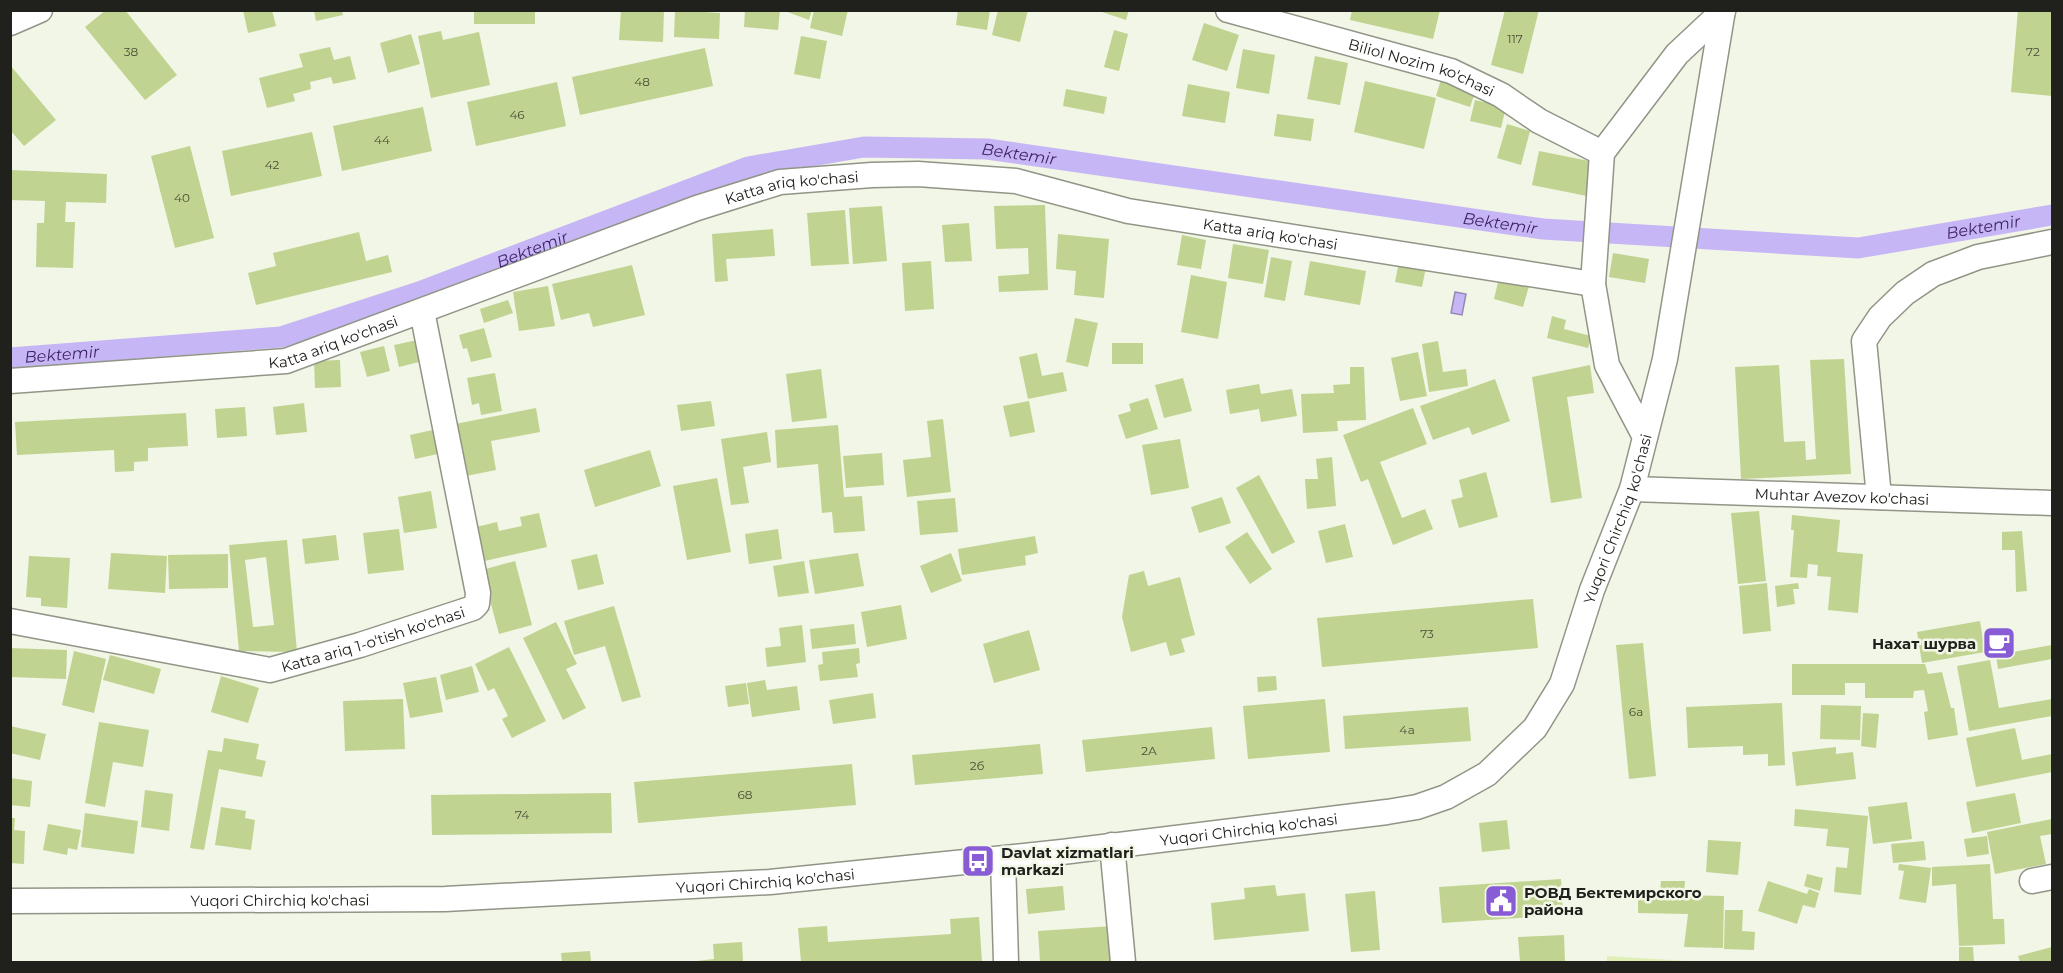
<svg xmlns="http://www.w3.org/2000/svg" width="2063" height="973" font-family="Montserrat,sans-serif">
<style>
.green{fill:#dfeeb6}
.water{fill:#c7b6f5;stroke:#9589b4;stroke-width:1.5}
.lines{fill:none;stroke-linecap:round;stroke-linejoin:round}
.canal{stroke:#c7b6f5;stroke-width:21}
.building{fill:#c1d390;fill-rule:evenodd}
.minor-casing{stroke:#919587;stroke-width:27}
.minor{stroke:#fff;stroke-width:24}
.labels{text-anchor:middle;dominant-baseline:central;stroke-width:5;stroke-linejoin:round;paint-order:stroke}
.number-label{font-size:12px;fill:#484e39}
.street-label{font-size:15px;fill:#20211c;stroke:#f1f6e6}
.poi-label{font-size:15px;font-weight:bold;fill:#20211c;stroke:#f1f6e6;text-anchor:start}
.water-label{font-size:16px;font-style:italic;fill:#3b1f67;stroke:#f1f6e6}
</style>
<rect width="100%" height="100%" fill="#f1f6e6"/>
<path class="green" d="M1607 956 1703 962H1607Z"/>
<path class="water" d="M1455 292 1466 294 1462 315 1451 313Z"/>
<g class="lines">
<path class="canal" id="s1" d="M10 358 281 337 419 292 748 167 864 147 987 149 1543 229 1858 248 2052 215"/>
</g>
<path class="building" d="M106 10H125L177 75 145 100 85 27Z
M243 10H272L276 26 248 33Z
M314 10H342L343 15 316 21Z
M474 10H535V24H474Z
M621 10H664L663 42 619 40Z
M675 10 720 13 719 39 674 37Z
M745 10H780L778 30 744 27Z
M782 10H812L809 20Z
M814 10H848L842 36 810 28Z
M958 10H990L987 30 956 25Z
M998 10H1028L1020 42 992 35Z
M1096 10H1129L1126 20Z
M1352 10H1440L1433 39 1350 20Z
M1505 10H1539L1523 74 1491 65Z
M2018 10H2052V96L2011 92Z
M1204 23 1239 35 1227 71 1192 60Z
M1114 30 1128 34 1119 71 1104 67Z
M441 31 443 40 479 32 490 85 431 98 418 36Z
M411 34 420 64 388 73 380 43Z
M801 36 827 41 820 79 794 74Z
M330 47 334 60 350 56 356 79 333 84 331 77 310 82 311 89 293 94 295 101 267 108 259 78 303 67 299 54Z
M705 48 713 86 580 115 572 77Z
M1243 49 1275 55 1269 94 1236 88Z
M1315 56 1348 63 1340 105 1307 99Z
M10 65 56 120 24 146 10 130Z
M1442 76 1477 87 1470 107 1436 96Z
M1365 81 1436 98 1424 149 1354 132Z
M557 82 566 126 476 146 467 102Z
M1188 84 1230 92 1225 123 1182 116Z
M1066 89 1107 97 1104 114 1063 106Z
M1475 100 1506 107 1501 128 1470 121Z
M423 107 432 151 342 171 333 126Z
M1277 114 1314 119 1311 141 1274 136Z
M1507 124 1530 131 1521 165 1497 158Z
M312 132 322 176 231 196 222 151Z
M190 146 214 238 175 248 151 156Z
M1539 151 1594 162 1587 196 1532 185Z
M10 170 107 174 106 203 66 202 65 222H75L73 268 36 267 37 223H44L45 201 10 200Z
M1045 205 1048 290 999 292 998 276 1029 274 1028 248 996 249 994 206Z
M882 206 887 261 853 264 849 208Z
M845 210 849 264 811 266 807 213Z
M969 223 972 261 945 262 942 225Z
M773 229 775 256 726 259 728 281 715 282 712 234Z
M359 232 366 261 388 255 392 272 256 305 248 273 276 266 273 253Z
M1058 234 1109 239 1104 298 1074 295 1076 271 1056 269Z
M1182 235 1206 240 1201 269 1177 265Z
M1233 244 1269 250 1263 284 1228 278Z
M1613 253 1649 259 1645 283 1609 277Z
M1271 257 1292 261 1285 301 1264 297Z
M931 261 934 309 905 311 902 263Z
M1310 261 1366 271 1360 305 1304 295Z
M1399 262 1426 267 1422 287 1395 282Z
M632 265 645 315 593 327 589 313 561 320 552 284Z
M1191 275 1227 282 1218 339 1181 332Z
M1499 278 1529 286 1523 307 1494 299Z
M548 286 555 326 519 331 513 292Z
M508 300 513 313 484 323 480 309Z
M1552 316 1566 320 1564 329 1591 336 1588 348 1547 338Z
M1075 318 1098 323 1088 367 1066 362Z
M484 328 492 357 471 362 467 348 463 349 459 335Z
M422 339 427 360 399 367 394 345Z
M1438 341 1443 372 1466 369 1468 386 1429 392 1422 344Z
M1112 343H1143V364H1112Z
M384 346 390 371 367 377 360 352Z
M1418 352 1427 396 1400 401 1391 358Z
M1037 353 1042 376 1063 372 1067 391 1028 399 1019 357Z
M1844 359 1851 474 1741 479 1735 367 1779 365 1784 442 1805 441 1806 460 1816 459 1810 360Z
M340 360 341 387 315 388 314 361Z
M1590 365 1594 393 1567 397 1582 498 1551 503 1532 377Z
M1350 367H1364L1366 420 1337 421 1338 431 1303 433 1301 394 1334 393 1333 385 1350 384Z
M821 369 827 418 792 422 786 374Z
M495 373 502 411 481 415 479 403 472 405 467 378Z
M1183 378 1192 411 1164 418 1155 385Z
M1495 379 1510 421 1472 435 1469 427 1433 440 1420 406Z
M1259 384 1261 394 1292 389 1297 416 1261 422 1259 409 1230 414 1226 390Z
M1148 398 1158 429 1126 439 1118 415 1131 411 1129 404Z
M711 401 715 426 681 431 677 405Z
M1029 401 1035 432 1010 437 1003 406Z
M304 403 307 432 276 435 273 407Z
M245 407 247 436 217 438 215 409Z
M536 408 540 432 491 441 496 470 466 476 455 424Z
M1413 408 1427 444 1380 462 1402 518 1425 509 1433 529 1393 545 1368 479 1361 482 1343 435Z
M186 413 188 446 148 448V461L134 462V471L115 472 114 450 17 455 15 422Z
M943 419 951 492 907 497 903 460 931 457 927 421Z
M838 425 844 497 862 496 865 531 834 533 832 512 822 513 818 464 777 468 775 430Z
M437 429 442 453 415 459 410 435Z
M767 432 771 462 743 467 749 503 731 505 721 439Z
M1180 439 1189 488 1151 495 1142 445Z
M650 450 661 486 595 507 584 470Z
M882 453 884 485 846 488 843 456Z
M1332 457 1336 506 1307 509 1305 479H1318L1316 459Z
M1486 472 1498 517 1459 528 1451 500 1463 497 1459 480Z
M1259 475 1295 542 1272 554 1236 488Z
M717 478 731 552 687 560 673 486Z
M431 491 437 528 404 533 398 497Z
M1222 497 1231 523 1199 533 1191 507Z
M955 498 958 532 920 535 917 501Z
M1759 511 1766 581 1738 584 1731 513Z
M539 513 547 547 480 562 472 528 497 522 499 531 522 526 520 517Z
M1792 515 1840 520 1837 552 1863 554 1858 613 1828 610 1831 577 1817 576 1818 565 1808 564 1807 578 1790 577 1794 530H1791Z
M1345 524 1353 557 1326 563 1318 531Z
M399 529 404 570 368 574 363 533Z
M778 529 782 559 749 564 745 534Z
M2022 531 2027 591 2016 592 2015 550H2002V532Z
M1247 532 1272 569 1250 584 1225 547Z
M336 535 339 560 305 564 302 539Z
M1035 536 1038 553 1025 556 1026 565 962 575 958 549Z
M287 540 297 652 239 651 229 545ZM266 557 274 625 253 627 245 560Z
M111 553 167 556 165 593 108 589Z
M858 553 864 586 815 594 809 560Z
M951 553 962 581 931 593 920 566Z
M228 554V588L169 589 168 555Z
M597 554 604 584 578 590 571 560Z
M29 556 70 558 67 608 41 606V598L26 597Z
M515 561 532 625 499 634 482 570Z
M804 561 809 593 778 597 773 566Z
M1144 571 1148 586 1180 577 1195 635 1181 639 1185 652 1170 656 1166 642 1131 652 1122 617 1129 575Z
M1767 583 1771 631 1743 634 1739 586Z
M1798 583 1799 589H1793L1795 604 1777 607 1775 586Z
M1533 599 1538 648 1322 667 1317 618Z
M901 605 907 639 867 647 861 612Z
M614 606 641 697 622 702 605 646 574 655 564 621Z
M1980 621 1985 652 1922 663 1917 632Z
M556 622 577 664 566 669 586 708 563 720 523 638Z
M854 624 856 644 812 649 810 629Z
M802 625 806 662 767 667 765 648 781 646 779 628Z
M1029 630 1040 670 994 683 983 644Z
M1643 643 1656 776 1629 779 1616 645Z
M2052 645V659L1998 669 1996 655Z
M509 647 546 721 512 738 502 719 508 716 494 688 488 691 475 664Z
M10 648 67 650 66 679 10 677Z
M859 648 860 663 856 664 858 677 820 681 818 665 823 664 822 652Z
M74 651 106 659 94 713 62 705Z
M110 655 161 669 154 694 103 680Z
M1990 660 1999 708 2052 699V716L1969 731 1957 666Z
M1792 664H1925L1928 674 1942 672 1951 708H1954L1958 735 1928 740 1924 712 1928 711 1924 690 1914 691 1913 698H1865V683H1845V695H1792Z
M472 666 479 692 446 700 440 675Z
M221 676 259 688 248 723 211 712Z
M1276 676 1277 690 1258 692 1257 677Z
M436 677 443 712 410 718 403 683Z
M765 680 767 690 797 686 800 710 752 717 747 683Z
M746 683 749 704 728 707 725 686Z
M873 693 876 718 833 724 829 700Z
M403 699 405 749 345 751 343 701Z
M1325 699 1330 752 1248 759 1243 706Z
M1782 703 1785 765 1768 766V754L1743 755V746L1688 748 1686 707Z
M1821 705 1861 706 1860 740 1820 739Z
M1468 707 1471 741 1345 749 1343 716Z
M1863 713 1879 714 1876 748 1861 746Z
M99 722 149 730 143 767 113 762 105 807 85 803Z
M10 726 46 734 40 760 10 753Z
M1212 727 1215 759 1086 772 1082 740Z
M2015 728 2022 760 2052 754V772L1976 787 1966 738Z
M224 738 259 744 256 759 266 761 262 777 219 769 204 850 190 848 208 750 222 752Z
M1040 744 1043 774 915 785 912 755Z
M1836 747V754L1853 752 1856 779 1796 786 1792 752Z
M852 764 856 805 638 823 634 782Z
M10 778 32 781 30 807 10 805Z
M145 790 173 794 169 831 141 827Z
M611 793 612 833 432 835 431 795Z
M2015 793 2021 823 1972 833 1966 802Z
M1907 802 1912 839 1873 844 1868 807Z
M221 807 246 811 245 818 255 820 251 850 215 845Z
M1795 809 1868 816 1861 895 1834 892 1836 867 1847 868 1849 848 1826 846 1828 829 1794 826Z
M85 813 138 821 134 854 81 847Z
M10 818H15L14 830 25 831 24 864 10 863Z
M2052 819V834L2040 836 2046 864 1995 874 1987 832Z
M1507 820 1510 849 1482 852 1479 823Z
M48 824 81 830 77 850 68 848 67 855 43 850Z
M1987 836 1989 854 1967 857 1964 839Z
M1708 840 1741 842 1738 875 1706 872Z
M1924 841 1926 860 1893 863 1891 844Z
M1899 864 1931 868 1926 903 1899 899 1904 871 1898 870Z
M1990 864 1993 919H2004L2005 944 1959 946 1956 884 1932 886V867Z
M1807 874 1823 878 1820 891 1804 886Z
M1561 879 1563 915 1442 923 1439 887Z
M1661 881H1685L1684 893 1660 892Z
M1768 881 1807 894 1809 889 1819 893 1815 908 1803 905 1797 924 1758 911Z
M1275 885 1277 896 1305 893 1309 931 1214 940 1211 903 1245 899 1244 888Z
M1063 886 1065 910 1028 914 1026 889Z
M1375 891 1380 950 1351 952 1345 894Z
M1638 894 1724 896 1723 948 1684 947 1688 914 1638 913Z
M1725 910H1743L1742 931 1755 932 1754 950 1724 949Z
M979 917 982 962H801L798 928 827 926 828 942 951 934 950 919Z
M1113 926 1116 962H1040L1038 931Z
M1564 935 1565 962H1520L1518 937Z
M742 942 743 962H688L714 959 713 944Z
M1959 947H1973L1974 962H1959Z
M2052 947V962H2020L2018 956Z
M590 951 591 962H562L561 953Z"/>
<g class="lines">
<g class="minor-casing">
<g id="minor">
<path id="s2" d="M1228 10 1451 71 1501 95 1539 121 1602 153"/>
<path d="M10 23 40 10"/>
<path id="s3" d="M10 381 286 361 697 208 780 182 872 175 918 174 1016 181 1128 211 1593 284"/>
<path d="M1645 437 1607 365 1593 284 1602 153 1677 54 1723 11"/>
<path id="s4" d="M1632 489 2052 503"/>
<path d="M1879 497 1864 341 1880 317 1905 293 1933 274 1978 257 2052 242"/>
<path id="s5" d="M10 621 270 670 360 645 473 608 477 604 478 593 422 311"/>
<path d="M1112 845 1123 962"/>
<path d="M1003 859 1006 962"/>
<path d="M2032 881 2052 877"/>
<path id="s6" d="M10 901 445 899 770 882 1062 852 1387 812 1417 807 1446 797 1487 774 1535 728 1562 684 1592 590 1632 489 1665 359 1723 10"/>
</g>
</g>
<use href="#minor" class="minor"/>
</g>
<defs>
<g id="cafe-square" transform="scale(1.725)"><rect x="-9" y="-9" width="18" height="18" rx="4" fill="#885cd5" stroke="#f1f6e6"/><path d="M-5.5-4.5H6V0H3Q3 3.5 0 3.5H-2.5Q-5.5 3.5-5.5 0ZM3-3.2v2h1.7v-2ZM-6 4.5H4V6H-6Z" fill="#fff"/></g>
<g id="bus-square" transform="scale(1.725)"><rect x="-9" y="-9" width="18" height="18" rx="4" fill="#885cd5" stroke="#f1f6e6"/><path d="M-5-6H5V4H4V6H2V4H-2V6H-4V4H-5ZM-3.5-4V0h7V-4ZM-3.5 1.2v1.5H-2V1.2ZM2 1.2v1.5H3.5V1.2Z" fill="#fff"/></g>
<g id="civic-square" transform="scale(1.725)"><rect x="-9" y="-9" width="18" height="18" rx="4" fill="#885cd5" stroke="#f1f6e6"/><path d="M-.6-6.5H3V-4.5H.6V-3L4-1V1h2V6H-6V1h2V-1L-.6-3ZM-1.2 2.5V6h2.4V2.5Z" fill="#fff"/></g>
</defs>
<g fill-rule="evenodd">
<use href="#cafe-square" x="1999" y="643"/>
<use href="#bus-square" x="978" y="861"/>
<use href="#civic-square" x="1501" y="901"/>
</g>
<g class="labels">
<g class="number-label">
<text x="1515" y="38">117</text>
<text x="131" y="51">38</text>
<text x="2033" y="51">72</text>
<text x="642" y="81">48</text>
<text x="517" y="114">46</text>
<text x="382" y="139">44</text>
<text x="272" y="164">42</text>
<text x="182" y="197">40</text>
<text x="1427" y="633">73</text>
<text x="1636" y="711">6а</text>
<text x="1407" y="729">4а</text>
<text x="1149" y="750">2А</text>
<text x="977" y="765">2б</text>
<text x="745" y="794">68</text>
<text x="522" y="814">74</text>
</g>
<g class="street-label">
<text stroke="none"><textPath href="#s2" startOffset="202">Biliol Nozim ko'chasi</textPath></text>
<text stroke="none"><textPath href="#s3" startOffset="813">Katta ariq ko'chasi</textPath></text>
<text stroke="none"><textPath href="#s3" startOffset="1299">Katta ariq ko'chasi</textPath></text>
<text stroke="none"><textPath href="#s3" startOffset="327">Katta ariq ko'chasi</textPath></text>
<text stroke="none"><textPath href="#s4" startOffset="210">Muhtar Avezov ko'chasi</textPath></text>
<text stroke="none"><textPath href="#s6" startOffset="1782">Yuqori Chirchiq ko'chasi</textPath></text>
<text stroke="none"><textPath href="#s5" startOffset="372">Katta ariq 1-o'tish ko'chasi</textPath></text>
<text stroke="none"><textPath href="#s6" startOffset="1242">Yuqori Chirchiq ko'chasi</textPath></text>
<text stroke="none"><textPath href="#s6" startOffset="756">Yuqori Chirchiq ko'chasi</textPath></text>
<text stroke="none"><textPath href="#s6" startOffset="270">Yuqori Chirchiq ko'chasi</textPath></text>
</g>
<g class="poi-label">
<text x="1976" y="643" text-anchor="end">Нахат шурва</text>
<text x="1001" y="852">Davlat xizmatlari<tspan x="1001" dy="17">markazi</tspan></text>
<text x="1524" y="892">РОВД Бектемирского<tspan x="1524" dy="17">района</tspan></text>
</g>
<g class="water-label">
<text stroke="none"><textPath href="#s1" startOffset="1042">Bektemir</textPath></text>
<text stroke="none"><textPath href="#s1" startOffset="1528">Bektemir</textPath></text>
<text stroke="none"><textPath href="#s1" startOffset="2014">Bektemir</textPath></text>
<text stroke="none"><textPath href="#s1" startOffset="538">Bektemir</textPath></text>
<text stroke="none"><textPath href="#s1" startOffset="52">Bektemir</textPath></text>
</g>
</g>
<rect width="2063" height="973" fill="none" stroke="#20211c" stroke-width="24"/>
</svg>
